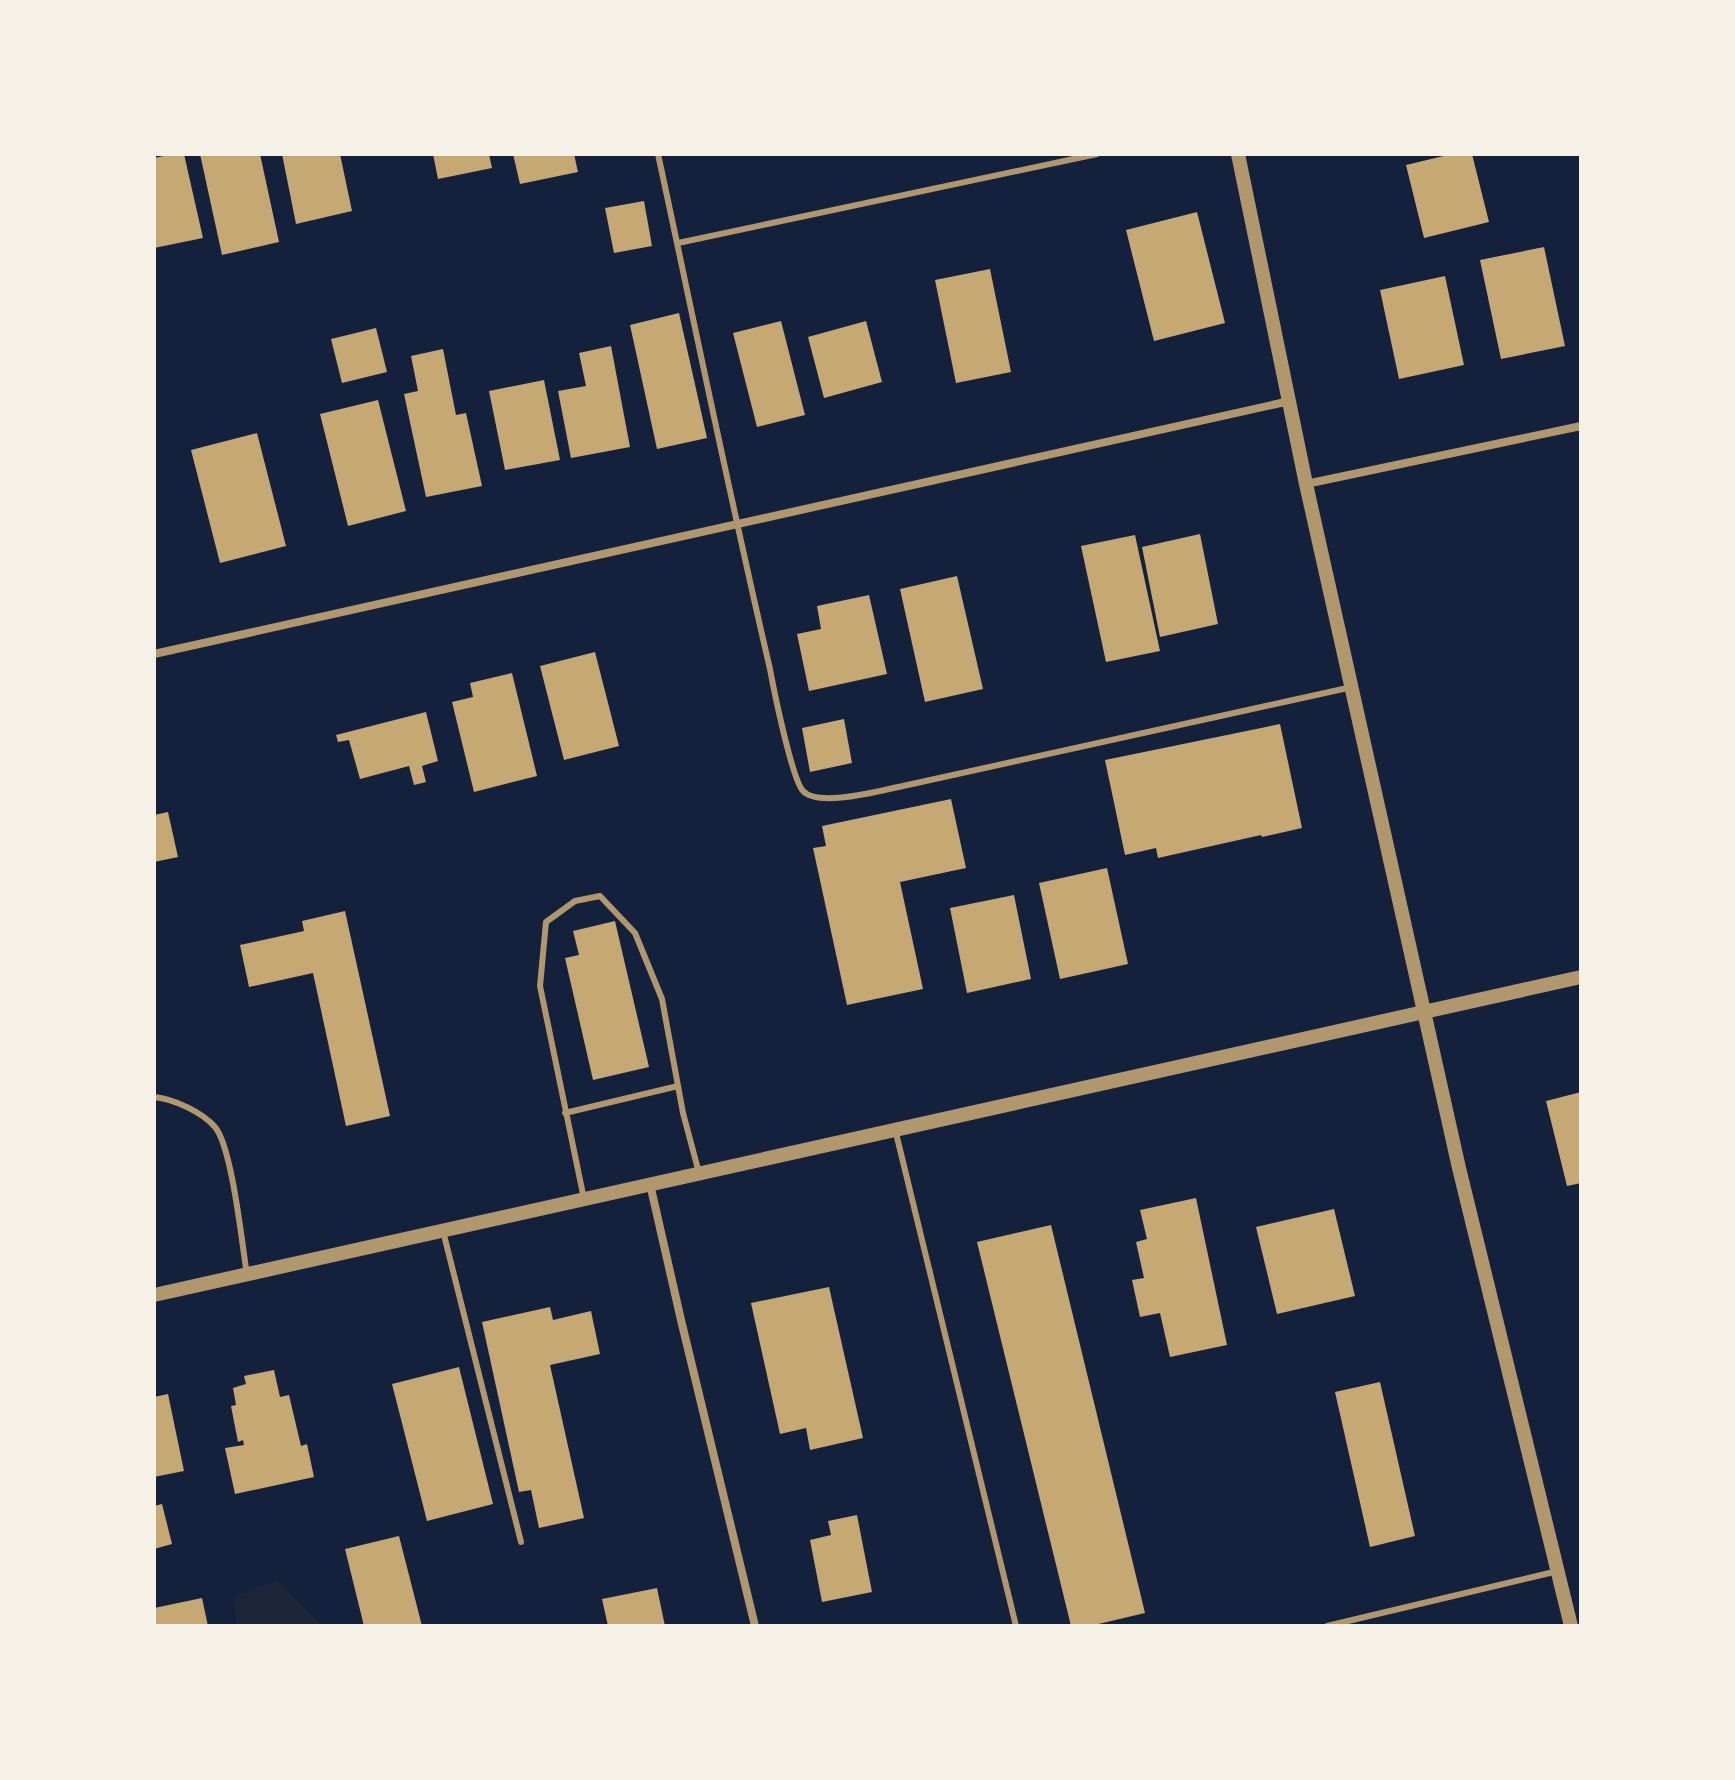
<svg xmlns="http://www.w3.org/2000/svg" width="1735" height="1780" font-family="Barlow,sans-serif">
<style>
.green{fill:#1d2539}
.building{fill:#c6a872}
.lines{fill:none;stroke-linecap:round;stroke-linejoin:round}
.service{stroke:#b1986c;stroke-width:6}
.minor{stroke:#b1986c;stroke-width:8}
.tertiary{stroke:#b1986c;stroke-width:14}
</style>
<rect width="100%" height="100%" fill="#14213d"/>
<path class="green" d="M278 1580 323 1626H236L235 1596Z"/>
<path class="building" d="M174 154H184L203 238 154 248V174L156 173 154 158Z
M200 154H260L279 242 222 255Z
M282 154H340L352 211 296 224Z
M433 154H489L492 168 438 179Z
M513 154H574L578 172 520 184Z
M1452 154H1472L1489 222 1424 238 1406 165Z
M644 201 652 246 614 253 605 208Z
M1197 212 1225 323 1154 341 1126 230Z
M1544 247 1565 346 1501 359 1480 260Z
M990 269 1011 372 956 383 935 280Z
M1445 276 1464 365 1399 379 1380 290Z
M679 313 707 438 657 449 630 325Z
M781 321 805 415 757 427 733 333Z
M866 321 882 382 824 398 808 337Z
M376 328 387 372 342 383 331 339Z
M611 346 630 447 571 458 558 391 586 386 579 353Z
M443 349 456 415 466 413 482 486 426 497 404 394 418 391 411 356Z
M544 380 560 460 505 470 489 391Z
M378 400 406 511 348 526 320 414Z
M257 433 286 546 220 563 191 450Z
M1200 534 1218 624 1160 637 1142 547Z
M1135 535 1160 651 1106 662 1081 546Z
M957 576 983 689 925 702 900 589Z
M869 595 887 674 809 691 797 634 821 629 817 606Z
M595 652 619 746 564 760 540 666Z
M512 673 537 776 474 792 452 702 473 697 470 683Z
M426 712 438 761 422 766 426 782 414 785 409 766 360 779 349 740 338 742 336 735Z
M844 719 852 763 810 772 802 728Z
M1280 724 1302 828 1262 837 1261 835 1158 858 1156 848 1125 855 1105 760Z
M951 799 966 868 900 882 923 989 847 1005 813 848 826 846 822 826Z
M168 812 178 857 154 862V815Z
M1107 868 1128 964 1060 979 1039 883Z
M1014 895 1031 979 967 993 950 908Z
M345 911 390 1116 346 1126 313 973 249 987 240 945 304 931 302 921Z
M615 921 649 1067 593 1080 565 958 579 955 573 931Z
M1581 1092V1183L1567 1186 1546 1101Z
M1196 1198 1227 1345 1170 1357 1160 1313 1140 1317 1132 1280 1144 1278 1136 1242 1147 1239 1140 1210Z
M1334 1209 1355 1296 1277 1314 1256 1227Z
M1051 1225 1145 1613 1090 1626H1071L977 1242Z
M829 1287 863 1438 810 1450 806 1428 780 1434 751 1303Z
M550 1307 553 1320 591 1311 600 1354 550 1365 584 1518 539 1528 531 1490 519 1492 482 1322Z
M459 1367 493 1504 427 1521 392 1384Z
M274 1370 280 1397 289 1395 301 1446 307 1444 314 1477 235 1494 225 1448 244 1445 243 1440 238 1442 231 1406 236 1405 233 1388 246 1384 244 1376Z
M1380 1382 1415 1536 1370 1547 1335 1392Z
M168 1394 184 1471 154 1477V1397Z
M162 1504 172 1544 154 1549V1506Z
M857 1515 872 1592 822 1602 810 1540 831 1535 828 1521Z
M399 1536 422 1626H364L345 1549Z
M657 1588 665 1626H608L602 1599Z
M202 1598 208 1626H154V1608Z"/>
<g class="lines">
<path class="service" d="M658 154C695 326 730 498 770 669 774 691 792 779 803 791 819 808 882 790 903 786L1352 687
M678 243 1097 154
M154 1097C174 1099 202 1112 215 1127 232 1147 242 1244 247 1275
M565 1113 678 1086
M895 1129 1016 1626
M584 1199 540 986 546 922 575 901 600 896 635 933 662 999 683 1113 699 1173
M443 1231 521 1542
M1327 1626 1558 1571"/>
<path class="minor" d="M1306 484 1581 426
M154 654 1290 401
M650 1184 681 1320 755 1626"/>
<path class="tertiary" d="M1238 154 1306 484 1459 1168 1571 1626
M154 1295 1581 977"/>
</g>
<rect width="1735" height="1780" fill="none" stroke="#f6f1e7" stroke-width="312"/>
</svg>
